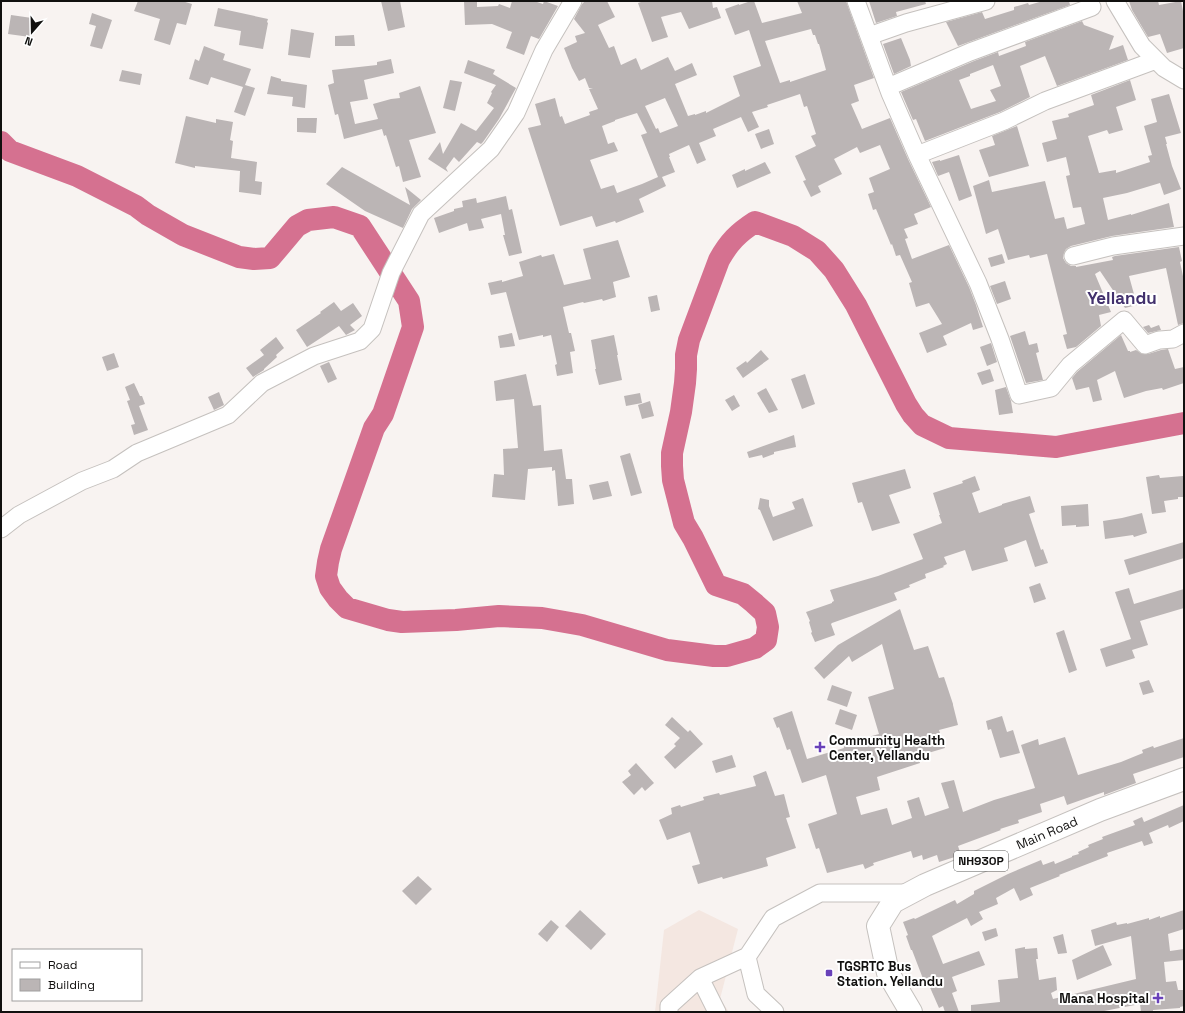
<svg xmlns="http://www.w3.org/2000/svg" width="1185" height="1013" font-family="'Space Grotesk',sans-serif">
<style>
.built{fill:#f4e7e1}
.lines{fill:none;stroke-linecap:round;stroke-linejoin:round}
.river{stroke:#d57190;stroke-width:22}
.building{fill:#bbb5b5;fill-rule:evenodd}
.minor-casing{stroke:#c5c1be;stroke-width:19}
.highway-casing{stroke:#c5c1be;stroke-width:24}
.minor{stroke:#fff;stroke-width:17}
.highway{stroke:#fff;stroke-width:22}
.poi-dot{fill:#6941b9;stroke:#fff;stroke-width:1.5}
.labels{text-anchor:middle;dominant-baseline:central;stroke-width:4;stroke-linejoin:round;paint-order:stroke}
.shield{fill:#fff;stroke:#585857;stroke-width:1}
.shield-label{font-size:12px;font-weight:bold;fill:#11100f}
.poi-label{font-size:13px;font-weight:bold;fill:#11100f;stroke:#fff;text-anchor:start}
.street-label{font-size:13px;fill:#11100f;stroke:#fff}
.district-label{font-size:17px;font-weight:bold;fill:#42316d;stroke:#fff}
</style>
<rect width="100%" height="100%" fill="#f8f3f1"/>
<path class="built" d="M699 910 738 929 720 999 729 1012H655L664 930Z"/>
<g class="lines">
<path class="river" d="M1 142 10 151 77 176 136 206 148 215 183 235 239 257 254 259 270 258 297 226 308 220 334 217 360 226 409 301 413 327 383 414 374 428 331 549 328 562 326 576 330 588 338 599 347 608 388 620 402 622 456 620 499 616 542 618 582 625 667 650 714 656H727L755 648 766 640 768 627 765 613 754 603 743 594 716 585 693 538 684 523 673 480 672 466V453L681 412 685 383 686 369V355L689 340 719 260C729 242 738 233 755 222L793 236 817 251 834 270 856 305 906 404 913 415 922 425 949 438 1056 447 1184 423"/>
</g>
<path class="building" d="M138 1H182L192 4 186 25 177 23 170 45 154 40 160 19 134 11Z
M381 1H400L405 27 388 31Z
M464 1H477V7L498 6 499 4 510 8 512 1H534L543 4 544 1 558 6 539 39 531 36 524 55 506 48 512 32 492 24 465 25Z
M585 1H607L615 17 598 25 609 48 614 46 621 65 636 58 641 70 668 57 675 71 692 63 697 75 675 84 688 116 695 114V115L706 111V113L740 96 733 76 761 66 749 30 735 35 725 9 739 4V5L751 1H754L762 23 802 13 797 1H846L874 78 854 85 859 101 851 104 862 129 890 118 908 159 931 207 914 214 918 224 904 229 908 238 905 239 912 259 949 245 969 287 976 305 983 327 973 330 971 323 943 336 947 345 927 353 919 333 942 324 929 303 916 307 909 283 912 282 900 255 896 256 892 244 891 245 876 209 873 210 868 194 874 192 869 178 890 169 880 145 860 153 857 147 834 159 842 174 818 186 821 192 811 197 803 181 806 180 795 156 816 146 811 136 816 134 807 106 804 107 800 94 767 105 768 107 752 112 759 127 748 132 741 117 713 129 716 136 699 143 706 160 697 164 689 145 669 154 670 157H669L675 172 662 177 666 186 639 199 644 212 616 223 615 221 596 227 592 216 560 226 528 128 541 125 535 104 555 98 560 117 562 116 565 124 590 115 589 112 598 109 589 89 593 88H589L585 78 579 81 572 68 564 48 577 42 575 36 585 33 574 19 582 4ZM811 29 813 35H815L818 44H819L826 70 790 82V80L780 83 765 41ZM665 98 678 126 660 133 658 128 656 129 645 106ZM637 113 647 133 641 135 658 177 642 184 617 193 614 185 601 189 590 160 618 151 614 142 608 144 602 126 615 121V120Z
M644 1H712L713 8 717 7 721 18 689 29 681 12 661 17 668 37 652 42 638 3Z
M869 1H925L926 4 896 12 897 16 876 23Z
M1043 1H1069L1070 5 958 46 946 22 982 12 985 19 1014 10V7L1028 3 1029 5Z
M1129 1H1158L1159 5 1181 1 1184 16V48L1167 53 1160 34 1148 37 1132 10Z
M218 8 268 19 267 22 268 23 263 49 239 45 241 31 214 26Z
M92 13 112 20 102 49 90 46 96 26 89 24Z
M11 15 32 18 30 37 8 34Z
M1082 21 1084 25 1114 36 1109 50 1123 45 1128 60 1057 86 1045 56 1020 66 1030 97 1000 112 925 141 916 119 913 120 901 92 974 61 998 52 999 56 1026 46 1025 42ZM993 65 1001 86 990 90 996 101 971 109 959 80 970 76V74Z
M291 29 314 33 310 58 288 55Z
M354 35 355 46H335V36Z
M901 38 910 60 911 66 894 74 883 44Z
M204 46 225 54 223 60 251 69 245 85 255 88 245 116 234 112 243 87 211 77 208 85 189 79 195 59 199 61Z
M391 59 394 73 364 80 368 99 350 102 355 124 378 119 373 104 391 99 400 98 399 93 420 86 436 133 409 140 421 177 403 182 399 166 396 167 386 135 384 136 382 129 344 139 338 114 335 115 328 85 334 83 332 70 377 65V62Z
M468 60 495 70 493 74 516 88 499 119 483 142 481 144 477 142 459 162 454 157 446 168 448 172 428 159 440 142 443 154 461 123 476 131 494 108 487 103 492 93 491 92 496 85 464 73Z
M122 70 142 74 140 85 119 81Z
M271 76 281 79V81L307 85 305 108 292 106 293 97 267 94Z
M450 80 462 82 455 111 443 108Z
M1130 80 1136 100 1116 107 1123 130 1109 134 1107 130 1088 136 1099 173 1116 170V173L1150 162 1148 156 1152 155 1144 126 1157 122 1151 99 1169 94 1181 133 1165 137 1167 144H1166L1172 166 1181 189 1164 195 1160 183 1127 193 1103 198 1108 220 1131 214V215L1169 203 1174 227 1112 236 1071 246 1066 249 1064 253 1063 258 1066 263 1071 266H1076V267L1113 260 1112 257 1115 256 1179 247 1182 261 1180 262 1184 281V323L1178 325 1166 268 1129 276 1137 305 1125 308 1100 271 1095 274 1111 312 1099 315 1101 326 1076 347 1067 349 1063 335 1067 334 1047 254 1030 258 1029 255 1008 260 998 229 986 234 973 186 989 180 992 192 1045 181 1055 219 1064 217 1067 229 1085 224 1081 207 1073 208 1066 176 1070 175 1066 157 1047 162 1042 143 1057 139 1052 121 1069 117 1068 114 1094 105 1091 95Z
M186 116 216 123V119L233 122 230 140 233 141 231 158 257 162 255 181 262 182 261 195 239 192 240 171 195 166V168L175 163Z
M297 118H317L316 133 297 132Z
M1017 126 1029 166 989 177 979 150 995 145 992 136Z
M769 129 774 144 761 149 755 134Z
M959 155 972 196 959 201 949 172 938 176 932 162 940 160V161Z
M765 162 771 173 737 188 732 175 745 169V171Z
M342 167 410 205 405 187 421 200 412 209 403 228 365 211 326 184Z
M506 196 509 210 512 209 522 253 509 256 503 235H505L501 214 481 219 484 228 469 231 467 223 439 233 434 218 454 211V209L463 207 462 201 476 198 477 203Z
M618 240 630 277 613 282 616 297 603 301 602 299 584 303 583 302 563 307 569 333H571L575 351 570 352 573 373 557 376 555 365 557 364 551 335 543 337V335L519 340 506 292 491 295 488 283 502 280V282L523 276 519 262 541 255 542 257 554 254 564 285 591 279 583 249Z
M1002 254 1005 263 991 267 988 258Z
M1005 281 1011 299 997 304 990 286Z
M657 295 660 310 651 312 648 297Z
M334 302 341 311 353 303 362 316 350 325 355 330 346 335 339 326 307 347 296 330 321 313 320 312Z
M1149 325 1151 328 1159 325 1161 330 1148 333 1143 327Z
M1025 331 1029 345 1037 343 1039 352 1036 353 1043 380 1026 383 1010 336Z
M512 333 515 346 500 348 498 336Z
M614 335 618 355H617L622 380 599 385 595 369H596L591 340Z
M1121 335 1128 351H1130V352L1136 350 1142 354H1148L1161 350 1168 349 1175 369 1184 367V383L1163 390 1162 388 1146 391 1124 398 1115 371 1097 380 1102 400 1093 402 1089 387 1076 390 1072 378 1077 372Z
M276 337 284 348 276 355 277 357 264 369V370L253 377 246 368 264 355 260 350Z
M991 343 997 362 987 366 980 347Z
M761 350 769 359 743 378 736 368 746 361 747 363Z
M114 353 119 367 107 371 102 357Z
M329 362 337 379 328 383 320 366Z
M990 369 994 381 982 385 977 373Z
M526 374 533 406 541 405 544 451 562 449 566 479H572L574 504 558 506 555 470 552 471V467L528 469 525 500 492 497 494 474 504 475 503 449 518 448 514 399 496 401 494 381Z
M805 374 815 404 802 409 791 379Z
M134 383 140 396H142L145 404 139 406 148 430 134 435 131 425 135 424 127 401 130 400 125 387Z
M1006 387 1011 401 1013 413 999 415 995 390Z
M766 388 778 410 769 413 757 393Z
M219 392 224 405 214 410 208 397Z
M640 393 642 403 626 406 624 396Z
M734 395 740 406 732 411 725 400Z
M650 401 654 416 642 419 638 405Z
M794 435 796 447 774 452V454L763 458 762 455 749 458 747 452Z
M630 453 642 493 631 496 620 456Z
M905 469 911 488 889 495 900 523 872 531 862 502 858 503 852 483Z
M1159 475 1160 478 1183 476 1184 497H1178V499L1164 501 1166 512 1152 514 1146 477Z
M975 476 980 490 972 493 979 513 1002 505V504L1030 496 1035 512 1029 514 1041 550 1043 549 1048 563 1035 567 1026 540 1004 548 1008 561 972 571 965 550 944 557 947 564 943 566 944 567 925 574 926 578 909 585 910 587 894 593 897 600 832 623 831 624 835 635 815 642 811 633 812 632 809 622 810 621 806 612 832 603V602L834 601 830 590 878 576 923 559 913 534 942 523 939 515H940L933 493 963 483 962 481Z
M608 481 612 496 593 500 589 485Z
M760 498 769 500V506L773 517 795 509 792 502 803 498 813 526 773 541 760 510 758 509Z
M1088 504 1089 526 1076 527V525L1062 526 1061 506Z
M1142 513 1147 533 1134 537 1133 535 1105 539 1103 521 1122 518Z
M1184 542V558L1129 575 1124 560Z
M1040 583 1046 599 1034 603 1029 587Z
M1129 588 1134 604 1184 589V608L1140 621 1148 645 1132 650 1135 658 1106 667 1100 649 1131 639 1115 592Z
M900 609 914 650 928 646 939 678 944 677 953 704V705L958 725 939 730 945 748 918 756 920 763 877 777 880 790 856 797 861 815 887 808 892 825 912 818 907 801 919 797 925 816 949 808 941 783 954 780 963 812 994 800 1035 788 1021 745 1038 739 1039 745 1065 737 1078 775 1121 762 1143 753 1142 750 1153 746 1154 748 1184 738V757L1133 774 1136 783 1104 795V792L1067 805 1064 796 1040 804 1042 812 1018 820 1019 823 1000 829 1001 830 958 846 961 855 939 862 937 855 923 860 922 855 913 858 911 851 873 863 874 865 865 869 863 864 827 873 819 848 816 849 808 824 837 814 826 775 802 783 790 749 787 750 779 727 777 728 773 718 792 711 807 759 844 748 843 744 879 734 868 697 894 689 882 644 852 662 849 656 824 679 814 668 838 645Z
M1064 630 1077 670 1069 673 1056 633Z
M1149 680 1154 692 1143 695 1139 683Z
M832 685 852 692 847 707 827 700Z
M840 709 857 715 852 730 835 724Z
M1002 716 1007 732 1013 730 1020 753 1000 758 991 729 988 730 986 721Z
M672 717 688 732 690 730 703 744 675 769 664 757 676 746 674 744 680 738 665 725Z
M732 755 736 767 716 773 712 761Z
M636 763 654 783 645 791 642 787 634 795 622 782 631 775 628 771Z
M766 771 775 796 784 794 790 817 786 818 796 848 766 858 768 866 723 879 722 877 698 884 692 866 700 864 690 832 667 840 659 820 672 814 671 808 680 805 681 807 704 800 703 797 719 793 720 795 756 786 753 776Z
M1184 805V821L1169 828 1168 825 1149 833 1153 843 1144 846 1142 841 1107 853 1108 856 1059 875 1060 876 1030 888 1033 895 1020 901 1014 888 996 898 998 904 979 912 983 919 971 926 967 918 932 936 943 964 979 951 985 965 952 977 957 991 952 993 959 1012H945L943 1006 939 1008 928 983 925 984 912 950H911L906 936 908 935 903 922 914 918 915 919 955 900 957 904 974 894V891L1008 874 1041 860 1043 865 1054 861 1055 864 1072 857V856L1079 854 1078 852 1089 847 1088 845 1103 839 1102 837 1135 825 1133 821 1142 817 1144 822Z
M418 876 432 889 416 905 402 891Z
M580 910 606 934 591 950 565 926Z
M1184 910V929L1168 934 1170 951 1184 949V960L1164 962 1166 982 1176 981 1178 990H1184V1006L1180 1007V1008L1153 1010V1012H1141L1140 1004 1099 1012H971V1005L1000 1002 998 980 1018 978 1015 949 1025 947V949L1037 948 1038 959H1036L1039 980 1056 977 1057 990 1051 993 1053 999 1136 979 1131 936 1095 946 1091 930 1116 922 1117 925 1127 923V924L1149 918V920L1160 916V918Z
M551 920 559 927 547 942 538 934Z
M996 928 998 936 985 941 982 932Z
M1063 934 1067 953 1058 954 1053 937Z
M1103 945 1112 965 1077 980 1072 960Z"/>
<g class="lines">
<g class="minor-casing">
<path id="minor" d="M856 1 890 93 917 155 978 283 1000 339 1019 395 1051 388 1070 365 1124 320 1145 345 1159 340H1160L1173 339 1184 333
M1115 1 1142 46 1164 68 1184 80
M869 36 906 23 986 1
M888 87 970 52 1092 7
M917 155 1004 121 1045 101 1156 60
M1073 256 1113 246 1184 236
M1 529 19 515 82 481 113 469 137 453 228 415 262 383 314 356 360 341 372 329 391 273 421 214 491 149 516 113 544 50 573 1
M700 978 717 1012
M669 1012V1006L700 978 748 956
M775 1012 756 994 747 957 773 918 820 893H909"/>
</g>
<g class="highway-casing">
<path id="highway" d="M911 1012 888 973 878 926 893 902 925 885 1100 810 1184 779"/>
</g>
<use href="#minor" class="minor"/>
<use href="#highway" class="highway"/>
</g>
<g class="poi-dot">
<path d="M818 741h4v4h4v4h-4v4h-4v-4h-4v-4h4z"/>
<rect x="825" y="969" width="8" height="8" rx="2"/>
<path d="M1156 992h4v4h4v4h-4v4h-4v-4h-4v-4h4z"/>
</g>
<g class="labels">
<rect class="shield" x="954" y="851" width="54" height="20" rx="3"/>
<g class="shield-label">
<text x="981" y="861">NH930P</text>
</g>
<g class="poi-label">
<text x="829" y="740">Community Health<tspan x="829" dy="15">Center, Yellandu</tspan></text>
<text x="837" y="966">TGSRTC Bus<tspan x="837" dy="15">Station. Yellandu</tspan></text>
<text x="1149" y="998" text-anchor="end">Mana Hospital</text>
</g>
<g class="street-label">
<text transform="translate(1047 833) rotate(-23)">Main Road</text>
</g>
<g class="district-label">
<text x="1122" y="298">Yellandu</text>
</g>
</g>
<rect width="1185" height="1013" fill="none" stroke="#11100f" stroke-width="4"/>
<rect x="12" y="949" width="130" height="52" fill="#ffffff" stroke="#a09f9f"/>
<rect x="20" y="962" width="20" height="6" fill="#ffffff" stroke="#a09f9f"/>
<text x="48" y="969" font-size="12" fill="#11100f">Road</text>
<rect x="20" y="979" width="20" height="12" fill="#bbb5b5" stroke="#a09f9f"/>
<text x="48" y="989" font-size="12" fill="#11100f">Building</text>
<g transform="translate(32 32) rotate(200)" stroke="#ffffff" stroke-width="3" paint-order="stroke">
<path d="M0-3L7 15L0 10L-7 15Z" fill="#11100f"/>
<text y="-6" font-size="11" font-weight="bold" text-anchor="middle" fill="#11100f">N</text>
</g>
</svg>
